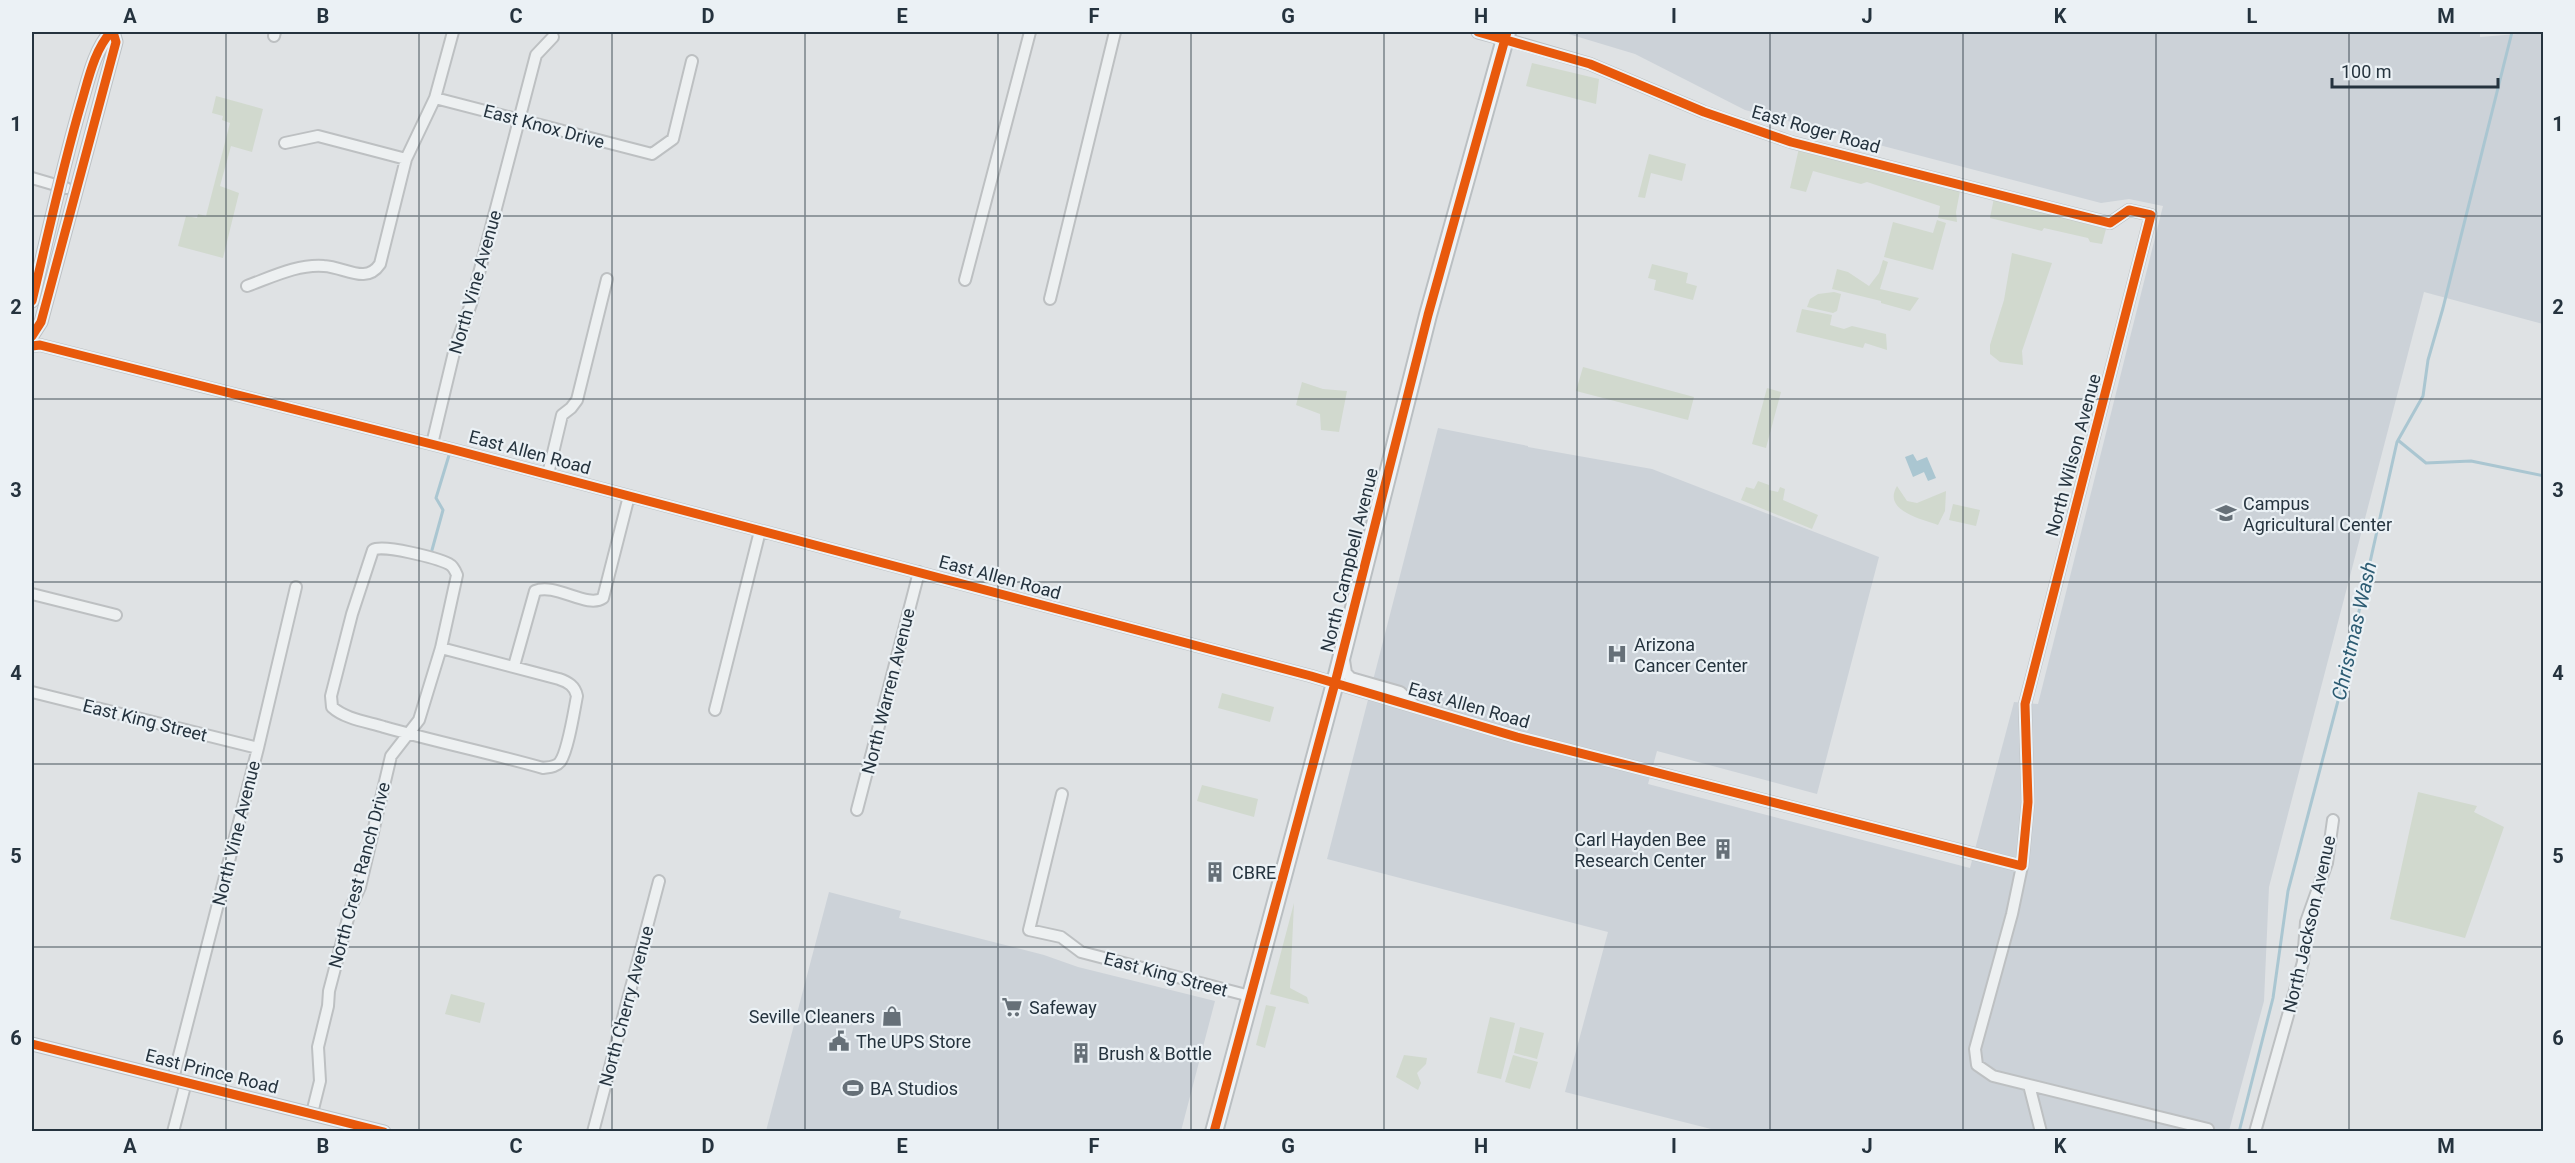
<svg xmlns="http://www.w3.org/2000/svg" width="2575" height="1163" font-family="Roboto,sans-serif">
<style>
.built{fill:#ccd2d8}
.green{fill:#d1d9ce}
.water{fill:#aac6d1}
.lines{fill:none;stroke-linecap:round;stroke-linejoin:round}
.stream{stroke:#aac6d1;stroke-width:3}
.street-casing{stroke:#bdc0c2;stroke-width:14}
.primary-casing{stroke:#babfc2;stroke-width:20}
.street{stroke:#edf0f1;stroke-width:10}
.secondary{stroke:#bdc1c4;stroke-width:15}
.primary{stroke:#f3f4f5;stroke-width:16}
.cycleway-casing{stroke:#ebf1f5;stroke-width:13}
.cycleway{stroke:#e8590c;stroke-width:9}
.grid{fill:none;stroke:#25333e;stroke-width:1.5;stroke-opacity:0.55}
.labels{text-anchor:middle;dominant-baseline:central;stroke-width:4.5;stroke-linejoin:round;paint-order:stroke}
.street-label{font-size:18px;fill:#25333e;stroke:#ebf1f5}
.poi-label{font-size:18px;fill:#25333e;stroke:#ebf1f5;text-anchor:start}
.water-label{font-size:20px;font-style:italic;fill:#2d5c73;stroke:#ebf1f5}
.neatline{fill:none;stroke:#25333e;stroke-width:2}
.grid-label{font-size:20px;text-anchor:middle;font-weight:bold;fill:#25333e}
</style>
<rect width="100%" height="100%" fill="#dfe2e4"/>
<path class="built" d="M1562 32H2480V37L2543 32V324L2424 292 2269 887 2264 1001 2229 1131H1719L1565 1092 1608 932 1327 859 1438 428 1528 446V447L1652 469 1879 557 1817 794 1657 751 1648 784 1970 868 2014 702 2038 704 2163 206 2129 199 2101 203 1745 110 1635 54Z
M829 892 901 911 899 918 1044 955 1078 967 1215 1001 1181 1131H766Z"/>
<path class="green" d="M1532 63 1599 79 1596 104 1526 86Z
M216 96 263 109 252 152 231 146 220 186 239 193 223 258 178 246 186 216 197 218 198 214 206 216 230 123 222 120 223 116 212 113Z
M1799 148 1960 191 1956 212 1957 222 1938 218 1940 206 1867 182 1861 184 1813 171 1806 192 1790 188Z
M1649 154 1686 164 1682 181 1651 173 1645 198 1638 197Z
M1994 198 2106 229 2102 244 2090 242 2088 238 2044 228 2042 231 1990 218Z
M1937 220 1946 223 1933 270 1884 257 1893 222 1933 233Z
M2012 253 2052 263 2022 351 2023 365 2000 362 1990 354V345L2004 300Z
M1883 260 1888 262 1880 289 1919 298 1910 311 1881 303V301L1832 289 1837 269 1848 272 1869 286 1879 273Z
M1652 264 1688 273 1686 283 1697 286 1693 300 1654 290 1656 280 1648 278Z
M1834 292 1841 294 1837 311 1833 313 1807 307 1810 299 1818 294Z
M1802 309 1832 315 1830 325 1844 329 1852 326 1886 334 1887 350 1865 343 1863 348 1796 332Z
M1583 367 1694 397 1688 420 1576 391Z
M1302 382 1323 389 1347 391 1339 432 1321 430 1320 414 1296 405Z
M1767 388 1781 392 1766 448 1752 444Z
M1758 481 1769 485V490L1778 492 1780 487 1785 489 1783 500 1818 515 1812 529 1741 500 1746 487 1754 489Z
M1897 486 1907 501 1917 503 1946 491 1945 511 1938 525C1922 519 1882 511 1897 486Z
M1953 504 1980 510 1976 526 1949 520Z
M1222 693 1274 707 1270 722 1218 708Z
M1202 785 1258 799 1254 817 1197 801Z
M2418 792 2477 806 2474 812 2504 827 2465 938 2390 919Z
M1294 903 1290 988 1307 997 1309 1004 1270 994Z
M451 994 485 1003 480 1023 445 1014Z
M1266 1005 1276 1007 1265 1048 1256 1045Z
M1490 1017 1515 1023 1501 1079 1477 1073Z
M1520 1027 1544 1033 1537 1059 1514 1053Z
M1404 1055 1427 1058 1426 1064 1417 1073 1421 1083 1418 1090 1396 1077Z
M1513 1055 1538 1062 1530 1089 1505 1082Z"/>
<path class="water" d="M1913 454 1917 461 1927 457 1936 478 1928 481 1924 472 1913 477 1905 457Z"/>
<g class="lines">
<path class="stream" d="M2399 441 2426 463 2471 461 2544 476
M432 550 443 510 436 498 450 452
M2239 1132 2273 998 2288 891 2344 678 2397 442 2423 396 2428 360 2443 308 2512 32"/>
<g class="street-casing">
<path id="street" d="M274 36 275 32
M435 98 652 154 673 139 692 61
M285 143 318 136 406 159
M32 178 66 188
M965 280 1030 32
M247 286C272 277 297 264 324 266 345 267 366 285 380 264L406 159 435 98 453 32
M1050 299 1115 32
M32 346 40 345 451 449 1311 676 1517 737 2022 866 2028 802 2025 704 2151 215 2129 210 2110 223 1791 142 1704 112 1590 64 1505 39
M432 444 456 344 471 304 536 55 553 37
M548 474 562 415 571 408 577 400 607 279
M32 594 116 615
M1344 660 1346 673 1351 678 1400 692 1413 704
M514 666 535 591C555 582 587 609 603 598L629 496
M32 692 258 748
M715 710 760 531
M1062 794 1029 930 1061 937 1081 952 1250 996
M857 810 919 572
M2022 866 2012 914 1975 1049 1977 1065 1993 1076 2208 1129
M173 1079 258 748 296 587
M2029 1085 2041 1132
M312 1113 320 1081 318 1047 328 1006 329 991 351 907 360 887 391 756 419 720 441 648 457 575C455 570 453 566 449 564 437 558 383 544 373 550L352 614 331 696 332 707C345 719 368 722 384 727 437 742 490 753 543 768 549 767 556 767 560 762 568 751 574 711 577 696 575 686 568 682 559 679L441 648
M173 1132 186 1082
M593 1132 659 881
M2255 1132 2303 962 2306 922 2327 863 2333 820"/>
</g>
<g class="primary-casing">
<path id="primary" d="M1214 1132 1335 683 1428 315 1507 32"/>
</g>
<use href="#street" class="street"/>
<path class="secondary" d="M1478 32 1505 39
M32 301C48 235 62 169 81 104 88 81 94 50 111 32
M32 336 41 322 116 42 113 32
M32 1044 384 1132"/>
<use href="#primary" class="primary"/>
<g class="cycleway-casing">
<path id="cycleway" d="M32 301C48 235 62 169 81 104 88 81 94 50 111 32
M32 336 41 322 116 42 113 32
M32 346 40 345 451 449 1311 676 1517 737 2022 866 2028 802 2025 704 2151 215 2129 210 2110 223 1791 142 1704 112 1590 64 1478 32
M32 1044 384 1132
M1214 1132 1335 683 1428 315 1507 32"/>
</g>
<use href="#cycleway" class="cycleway"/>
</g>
<path class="grid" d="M226 32V1132M419 32V1132M612 32V1132M805 32V1132M998 32V1132M1191 32V1132M1384 32V1132M1577 32V1132M1770 32V1132M1963 32V1132M2156 32V1132M2349 32V1132M32 216H2544M32 399H2544M32 582H2544M32 764H2544M32 947H2544"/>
<defs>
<g id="university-bare" transform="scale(1.62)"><path d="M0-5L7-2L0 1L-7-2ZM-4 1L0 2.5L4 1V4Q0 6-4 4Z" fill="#667078" stroke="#ebf1f5" stroke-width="2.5" paint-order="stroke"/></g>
<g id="hospital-bare" transform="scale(1.62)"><path d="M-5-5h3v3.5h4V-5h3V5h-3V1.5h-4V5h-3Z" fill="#667078" stroke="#ebf1f5" stroke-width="2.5" paint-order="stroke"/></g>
<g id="building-bare" transform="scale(1.62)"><path d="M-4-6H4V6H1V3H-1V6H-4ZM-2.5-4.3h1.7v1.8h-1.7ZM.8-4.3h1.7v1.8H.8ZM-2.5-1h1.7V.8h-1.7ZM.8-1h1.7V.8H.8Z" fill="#667078" stroke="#ebf1f5" stroke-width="2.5" paint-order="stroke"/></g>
<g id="supermarket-bare" transform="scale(1.62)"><path d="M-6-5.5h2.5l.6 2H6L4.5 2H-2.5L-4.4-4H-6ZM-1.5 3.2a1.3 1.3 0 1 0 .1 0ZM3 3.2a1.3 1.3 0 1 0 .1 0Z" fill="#667078" stroke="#ebf1f5" stroke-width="2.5" paint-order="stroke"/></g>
<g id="shop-bare" transform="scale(1.62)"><path d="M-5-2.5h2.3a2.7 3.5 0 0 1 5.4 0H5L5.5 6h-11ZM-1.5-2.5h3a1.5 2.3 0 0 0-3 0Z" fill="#667078" stroke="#ebf1f5" stroke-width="2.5" paint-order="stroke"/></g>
<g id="civic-bare" transform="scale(1.62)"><path d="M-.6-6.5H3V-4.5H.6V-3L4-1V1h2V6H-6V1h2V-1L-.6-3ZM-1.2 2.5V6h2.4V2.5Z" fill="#667078" stroke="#ebf1f5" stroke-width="2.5" paint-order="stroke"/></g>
<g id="stadium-bare" transform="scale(1.62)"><path d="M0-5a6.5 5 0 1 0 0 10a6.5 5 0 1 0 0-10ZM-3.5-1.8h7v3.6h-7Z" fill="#667078" stroke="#ebf1f5" stroke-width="2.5" paint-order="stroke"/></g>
</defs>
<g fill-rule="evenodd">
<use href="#university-bare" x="2226" y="513"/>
<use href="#hospital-bare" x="1617" y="654"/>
<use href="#building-bare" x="1723" y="849"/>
<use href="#building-bare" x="1215" y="872"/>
<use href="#supermarket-bare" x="1012" y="1007"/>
<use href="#shop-bare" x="892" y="1016"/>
<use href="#civic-bare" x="839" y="1041"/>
<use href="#building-bare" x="1081" y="1053"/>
<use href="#stadium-bare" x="853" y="1088"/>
</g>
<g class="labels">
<g class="street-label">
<text transform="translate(544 126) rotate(15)">East Knox Drive</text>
<text transform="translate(1816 129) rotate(16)">East Roger Road</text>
<text transform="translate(475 282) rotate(-74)">North Vine Avenue</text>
<text transform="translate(530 452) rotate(15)">East Allen Road</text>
<text transform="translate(2073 455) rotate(-75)">North Wilson Avenue</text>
<text transform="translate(1349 560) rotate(-76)">North Campbell Avenue</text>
<text transform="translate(1000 577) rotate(15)">East Allen Road</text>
<text transform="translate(888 691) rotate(-76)">North Warren Avenue</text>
<text transform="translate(1469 705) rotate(16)">East Allen Road</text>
<text transform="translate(145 720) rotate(14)">East King Street</text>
<text transform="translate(236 833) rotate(-76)">North Vine Avenue</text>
<text transform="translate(359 875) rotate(-75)">North Crest Ranch Drive</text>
<text transform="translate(2309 924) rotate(-77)">North Jackson Avenue</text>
<text transform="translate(1166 974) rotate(15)">East King Street</text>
<text transform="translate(626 1006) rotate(-75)">North Cherry Avenue</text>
<text transform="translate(212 1071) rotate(14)">East Prince Road</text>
</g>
<g class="poi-label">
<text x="2243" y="503">Campus<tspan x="2243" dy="21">Agricultural Center</tspan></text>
<text x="1634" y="644">Arizona<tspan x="1634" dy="21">Cancer Center</tspan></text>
<text x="1706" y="839" text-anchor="end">Carl Hayden Bee<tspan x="1706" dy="21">Research Center</tspan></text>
<text x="1232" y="872">CBRE</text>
<text x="1029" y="1007">Safeway</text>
<text x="875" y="1016" text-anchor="end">Seville Cleaners</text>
<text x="856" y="1041">The UPS Store</text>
<text x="1098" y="1053">Brush &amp; Bottle</text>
<text x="870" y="1088">BA Studios</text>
</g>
<g class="water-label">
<text transform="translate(2354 631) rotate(-77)">Christmas Wash</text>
</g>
</g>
<rect width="2575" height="1163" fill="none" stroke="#ebf1f5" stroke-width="66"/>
<path d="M2332 78v9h166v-9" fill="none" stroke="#25333e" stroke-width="3"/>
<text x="2341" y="78" font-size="18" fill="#25333e" stroke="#ebf1f5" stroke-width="4.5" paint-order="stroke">100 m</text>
<rect x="33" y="33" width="2509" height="1097" class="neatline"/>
<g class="grid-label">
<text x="130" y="23">A</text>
<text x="323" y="23">B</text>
<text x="516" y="23">C</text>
<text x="708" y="23">D</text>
<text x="902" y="23">E</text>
<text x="1094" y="23">F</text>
<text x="1288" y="23">G</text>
<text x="1481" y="23">H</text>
<text x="1674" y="23">I</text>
<text x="1867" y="23">J</text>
<text x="2060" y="23">K</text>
<text x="2252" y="23">L</text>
<text x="2446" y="23">M</text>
<text x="16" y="131">1</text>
<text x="2558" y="131">1</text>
<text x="16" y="314">2</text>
<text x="2558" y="314">2</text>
<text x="16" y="497">3</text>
<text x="2558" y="497">3</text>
<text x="16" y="680">4</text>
<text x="2558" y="680">4</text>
<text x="16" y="863">5</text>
<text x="2558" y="863">5</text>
<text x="16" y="1045">6</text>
<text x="2558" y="1045">6</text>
<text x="130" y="1153">A</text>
<text x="323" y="1153">B</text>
<text x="516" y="1153">C</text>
<text x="708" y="1153">D</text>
<text x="902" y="1153">E</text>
<text x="1094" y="1153">F</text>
<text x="1288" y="1153">G</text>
<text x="1481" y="1153">H</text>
<text x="1674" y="1153">I</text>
<text x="1867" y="1153">J</text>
<text x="2060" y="1153">K</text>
<text x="2252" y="1153">L</text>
<text x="2446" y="1153">M</text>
</g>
</svg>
